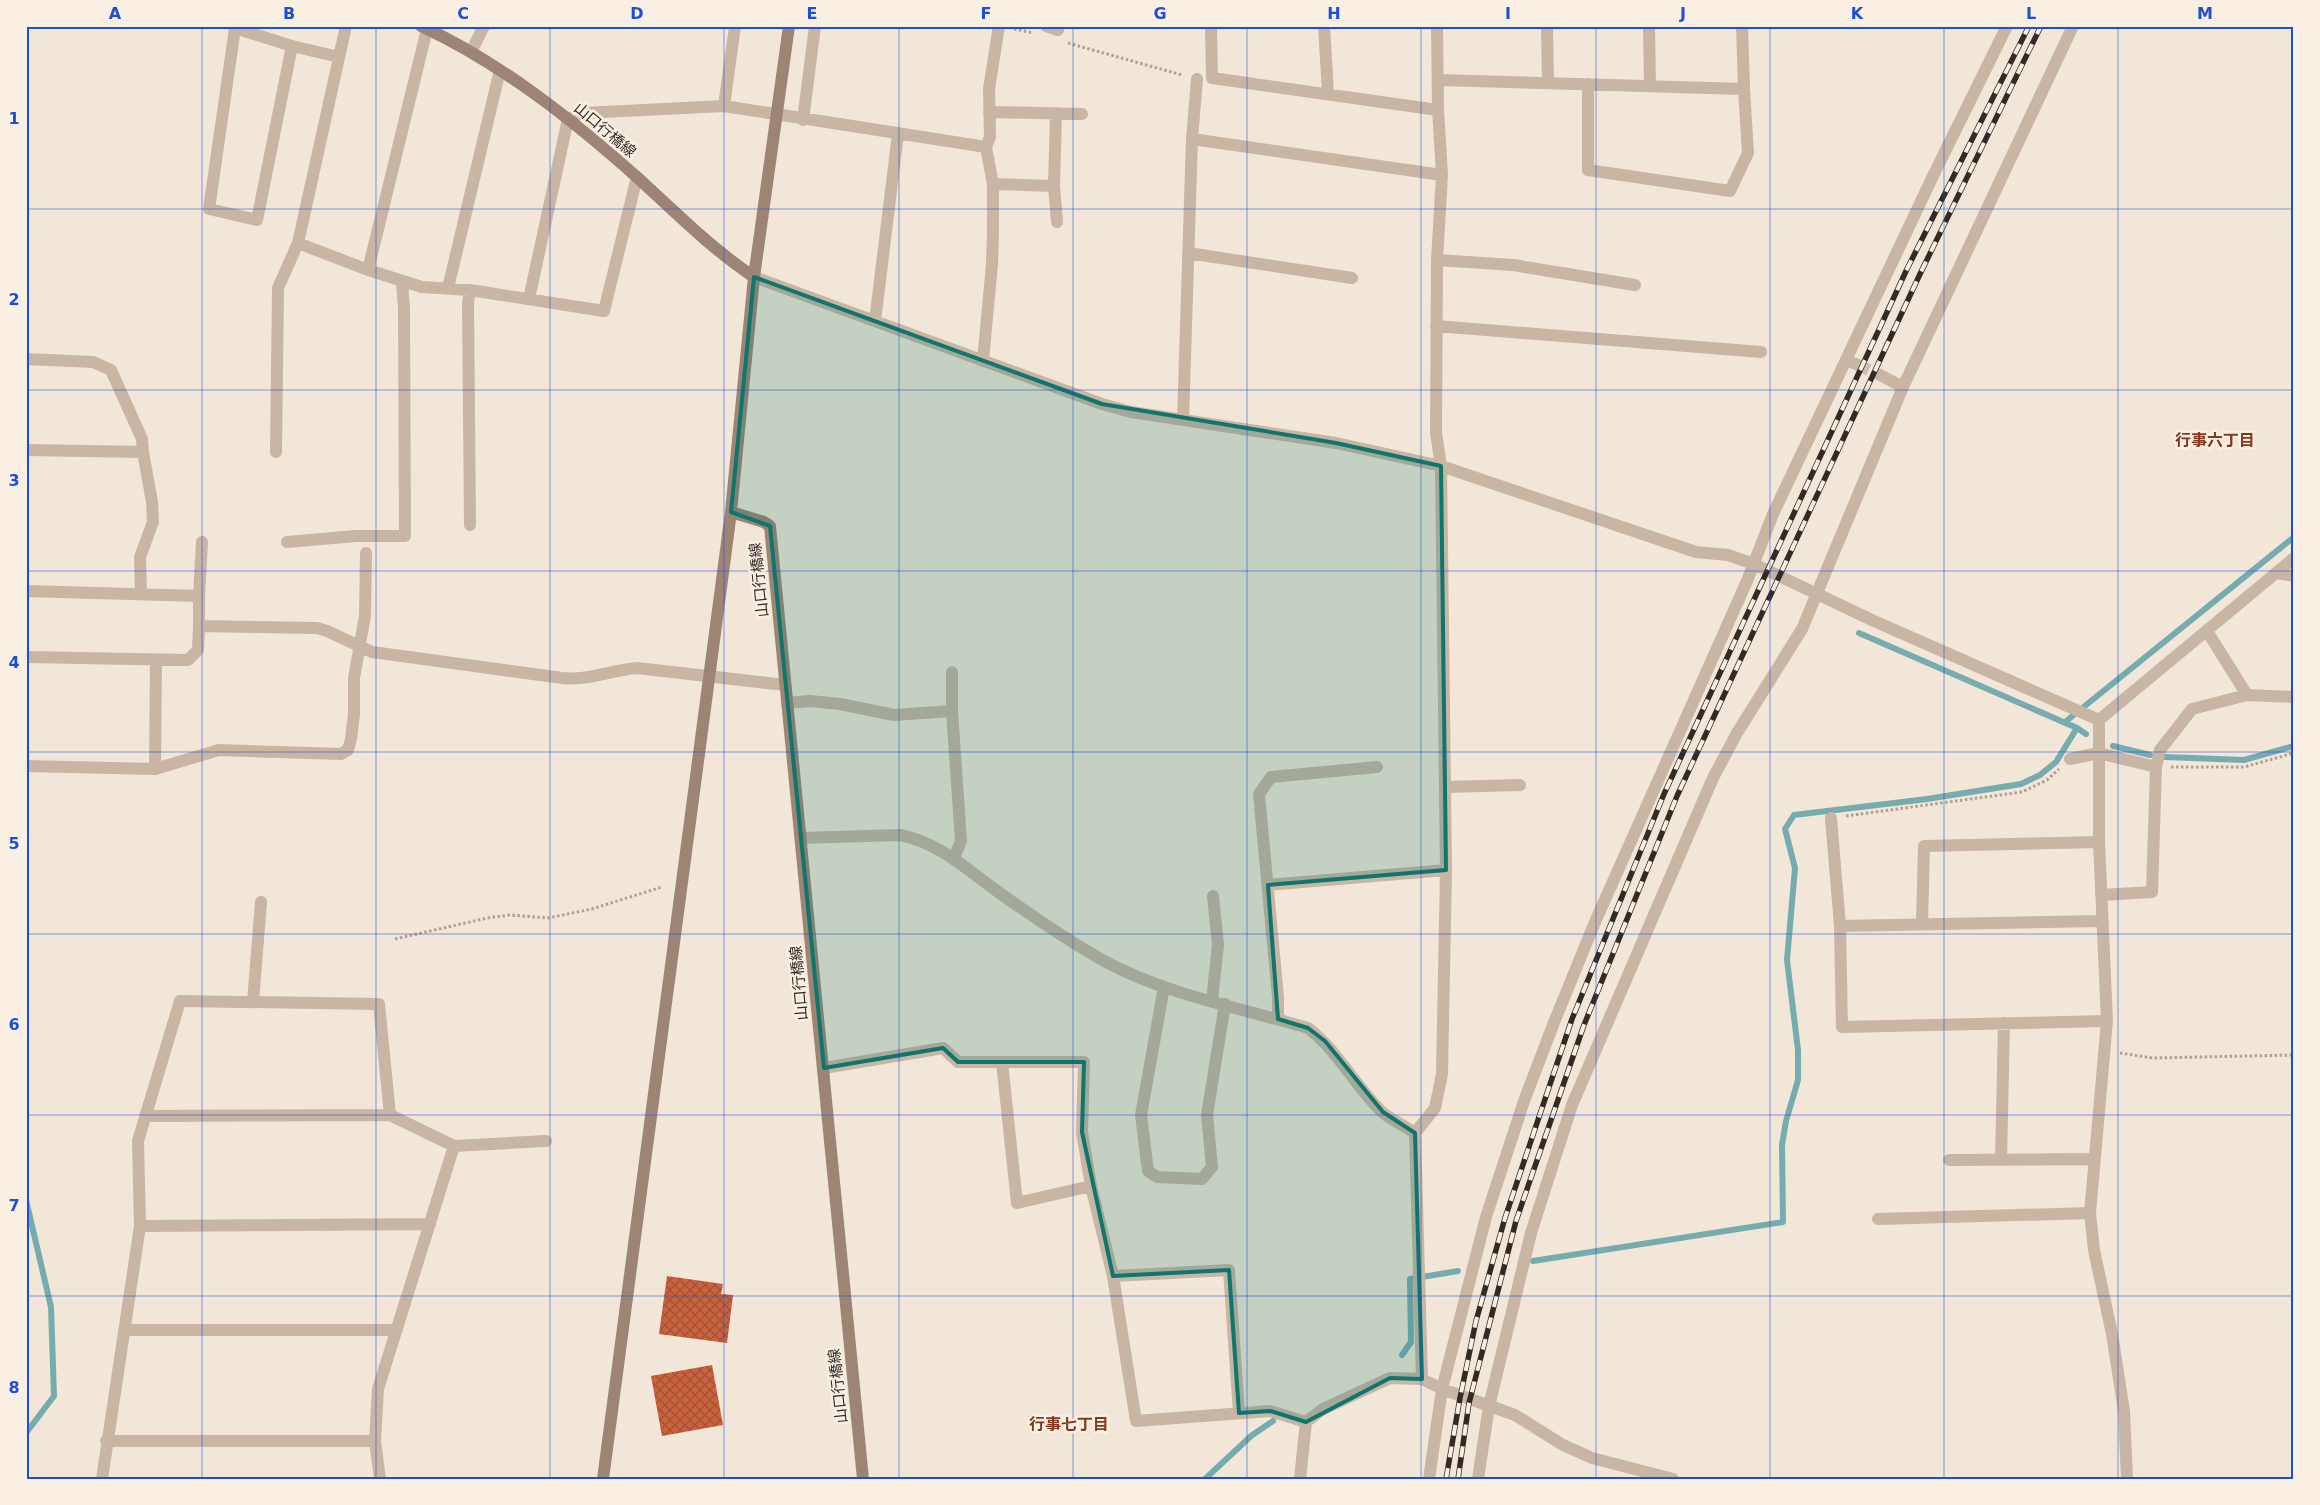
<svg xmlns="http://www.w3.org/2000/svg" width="2320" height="1505" font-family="'DejaVu Sans','Noto Sans JP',sans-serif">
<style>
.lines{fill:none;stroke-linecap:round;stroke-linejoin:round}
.stream{stroke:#76acaf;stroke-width:6}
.building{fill:url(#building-cross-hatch)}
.street-tunnel{stroke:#cbc0b3;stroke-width:12;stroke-dasharray:12 6;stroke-linecap:butt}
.path{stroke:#b59f8d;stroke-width:3;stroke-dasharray:2.5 2.5;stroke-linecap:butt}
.street{stroke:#c9b5a3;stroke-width:12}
.secondary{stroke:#9d8475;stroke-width:12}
.rail-casing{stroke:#342a25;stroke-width:5.5}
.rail{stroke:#f9f0e3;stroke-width:4;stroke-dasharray:11;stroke-linecap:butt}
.marked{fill:#0f766e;fill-opacity:0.2;stroke:#0f766e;stroke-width:4;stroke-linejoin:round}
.grid{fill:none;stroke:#1d4ed8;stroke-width:1;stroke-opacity:0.55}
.labels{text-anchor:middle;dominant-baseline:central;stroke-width:5;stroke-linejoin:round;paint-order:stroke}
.street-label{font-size:15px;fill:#342a25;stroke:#f9f0e3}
.neighbourhood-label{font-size:16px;font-weight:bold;fill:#85371d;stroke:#f9f0e3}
.neatline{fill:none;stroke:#1d4ed8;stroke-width:2}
.grid-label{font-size:16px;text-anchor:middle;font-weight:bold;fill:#1d4ed8}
</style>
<defs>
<pattern id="building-cross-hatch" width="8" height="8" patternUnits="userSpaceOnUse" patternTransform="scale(1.25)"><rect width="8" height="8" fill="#c9623e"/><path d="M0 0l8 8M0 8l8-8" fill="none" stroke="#a45134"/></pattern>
</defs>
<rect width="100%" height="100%" fill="#f1e6d7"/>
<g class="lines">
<path class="stream" d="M1859 633 2077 728
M2065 722 2294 537
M2113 746 2150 755
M2165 757 2244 760 2294 746
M26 1200 51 1307 54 1396 26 1433
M1533 1261 1783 1222 1782 1145 1786 1121 1798 1080V1050L1787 960 1795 868 1785 829 1794 815 1927 799 2021 784 2040 775 2056 762 2077 728 2086 734
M1402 1355 1411 1342 1410 1279 1458 1271
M1205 1479 1251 1436 1273 1421"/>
</g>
<path class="building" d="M667 1276 723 1284 721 1294 733 1295 727 1343 659 1334Z
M712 1365 723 1425 662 1436 651 1376Z"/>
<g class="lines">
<path class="street-tunnel" d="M1858 365 1880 375"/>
<path class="path" d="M1014 29 1033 33
M1068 43 1182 75
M2171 767H2244L2294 753
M1846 816 2022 792 2047 780 2059 769
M395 939 487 918 510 915 548 918 592 909 662 887
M2120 1053 2153 1058 2294 1055"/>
<path class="street" d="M346 26 298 243 368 270 422 287 470 290 604 311 637 177
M1046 26 1058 30V26
M1211 26 1212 78 1438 110
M1324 26 1328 93
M1547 26 1548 83
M1649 26 1650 86
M292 46 257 220 209 209 235 28 292 46 339 57
M471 52 484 26
M1438 80 1744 89 1742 26
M1588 84V170L1730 191 1748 153 1744 89
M724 106 735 26
M989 112 1082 114
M1056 113 1054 186 1057 222
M803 120 815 26
M1192 139 1442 175
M993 184 1054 186
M1188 253 1352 278
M1437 260 1513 265 1635 285
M368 270 427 29
M754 277 1102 404 1131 412 1336 443 1441 466 1696 552 1728 555 1754 564 1874 621 2099 720
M448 288 500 70
M470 290 468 303 470 525
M529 299 568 119 583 113 724 106 986 147
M875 321 898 134
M1436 326 1761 352
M26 359 93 362 111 370 142 439 143 452 152 502 153 522 140 557 141 594
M1846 360 1858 365
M983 361 992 264 993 235V184L986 147 990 137 989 89 999 26
M1880 375 1903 387
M1183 420 1192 139 1197 79
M26 450 143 452
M276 452 278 288 298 243
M287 542 356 536H405L404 309 402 282
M2276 573 2294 576
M26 591 199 596V626
M199 596 202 542
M2207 631 2247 695 2294 697
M26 657 188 660 198 650 199 626 317 628 327 631 372 652 562 678C589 681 611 670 637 668L785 685
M952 672V711L961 841 954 858
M787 703 810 701 840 704 894 715 952 711
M2099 720V842L2107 1021 2090 1213 2094 1250 2112 1334 2124 1411 2127 1479
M2099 720 2294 558
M2070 759 2099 753 2156 767
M26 766 155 769 219 750 341 754 348 750 351 739 354 714V678L365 616 366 553
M155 769 156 660
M1445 787 1520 785
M1831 818 1840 926 1842 1027 2107 1021
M801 838 900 835C941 843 968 871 1001 894 1035 918 1070 942 1106 962 1168 995 1241 1008 1308 1028 1338 1051 1355 1086 1382 1112 1391 1120 1405 1126 1415 1133
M1268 885 1446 870
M2101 895 2152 892 2156 767 2160 750 2192 709 2247 695
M1922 924 1924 846 2099 842
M1840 926 2102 921
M1164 987 1141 1115 1148 1171 1157 1177 1202 1179 1212 1167 1207 1115 1225 1004
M1212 1000 1218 945 1213 896
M253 1002 261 902
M1278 1019V997L1259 794 1271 777 1377 767
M1002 1062 1017 1203 1091 1186
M824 1068 943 1048 958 1062H1084L1082 1132 1091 1186 1113 1276 1136 1421 1270 1411 1306 1422
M145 1116 390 1115 454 1146
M1949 1160 2094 1159
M2001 1160 2004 1023
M1878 1219 2090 1213
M140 1226 430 1224
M1113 1276 1229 1270 1239 1413
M124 1330H397
M1422 1379 1415 1133 1435 1108 1442 1074 1446 870 1441 466 1436 433 1437 260 1442 175 1438 110 1437 26
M106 1441H375L380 1479
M375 1441 378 1389 454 1146 546 1141
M102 1479 140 1226 138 1141 180 1001 379 1004 390 1115
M1300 1479 1306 1422 1323 1409 1390 1378 1422 1379 1442 1389 1515 1415 1563 1445 1592 1458 1673 1479
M1429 1479 1442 1389 1486 1217 1524 1101 1553 1025 1595 922 1747 581 1773 514 1933 176 2007 26
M1478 1479 1489 1406 1531 1233 1572 1105 1713 778 1737 733 1802 629 1903 387 2073 26"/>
<path class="secondary" d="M421 26C501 63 573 120 639 179 676 213 712 249 754 277
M731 512 764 522 770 526 863 1479
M603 1479 731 512 754 277 789 26"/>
<g class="rail-casing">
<path id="rail" d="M1446 1479 1460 1398 1476 1321 1505 1218 1572 1019 1664 794 1907 269 2029 26
M1458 1479 1469 1403 1516 1221 1584 1025 1677 796 1920 274 2041 26"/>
</g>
<use href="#rail" class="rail"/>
</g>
<path class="marked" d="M754 277 1102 404 1336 443 1441 466 1446 870 1268 885 1278 1019 1308 1028 1325 1041 1383 1112 1415 1133 1422 1379 1390 1378 1306 1422 1270 1411 1239 1413 1229 1270 1113 1276 1082 1132 1084 1062H958L943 1048 824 1068 770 526 731 512Z"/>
<path class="grid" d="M202 26V1479M376 26V1479M550 26V1479M724 26V1479M899 26V1479M1073 26V1479M1247 26V1479M1421 26V1479M1596 26V1479M1770 26V1479M1944 26V1479M2118 26V1479M26 209H2294M26 390H2294M26 571H2294M26 752H2294M26 934H2294M26 1115H2294M26 1296H2294"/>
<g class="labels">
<g class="street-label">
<text transform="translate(605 130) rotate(40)">山口行橋線</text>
<text transform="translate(759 580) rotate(-96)">山口行橋線</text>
<text transform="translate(799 983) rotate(-95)">山口行橋線</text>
<text transform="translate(838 1386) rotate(-96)">山口行橋線</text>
</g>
<g class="neighbourhood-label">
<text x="2215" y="440">行事六丁目</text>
<text x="1069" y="1424">行事七丁目</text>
</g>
</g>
<rect width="2320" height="1505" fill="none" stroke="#f9f0e3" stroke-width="55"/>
<rect x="28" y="28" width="2264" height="1450" class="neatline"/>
<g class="grid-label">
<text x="115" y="19">A</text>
<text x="289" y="19">B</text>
<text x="463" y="19">C</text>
<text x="637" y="19">D</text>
<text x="812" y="19">E</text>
<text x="986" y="19">F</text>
<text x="1160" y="19">G</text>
<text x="1334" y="19">H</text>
<text x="1508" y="19">I</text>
<text x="1683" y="19">J</text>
<text x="1857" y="19">K</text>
<text x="2031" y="19">L</text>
<text x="2205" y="19">M</text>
<text x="14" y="124">1</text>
<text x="14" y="305">2</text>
<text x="14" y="486">3</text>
<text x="14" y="668">4</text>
<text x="14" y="849">5</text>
<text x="14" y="1030">6</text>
<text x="14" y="1211">7</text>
<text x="14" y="1393">8</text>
</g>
</svg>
